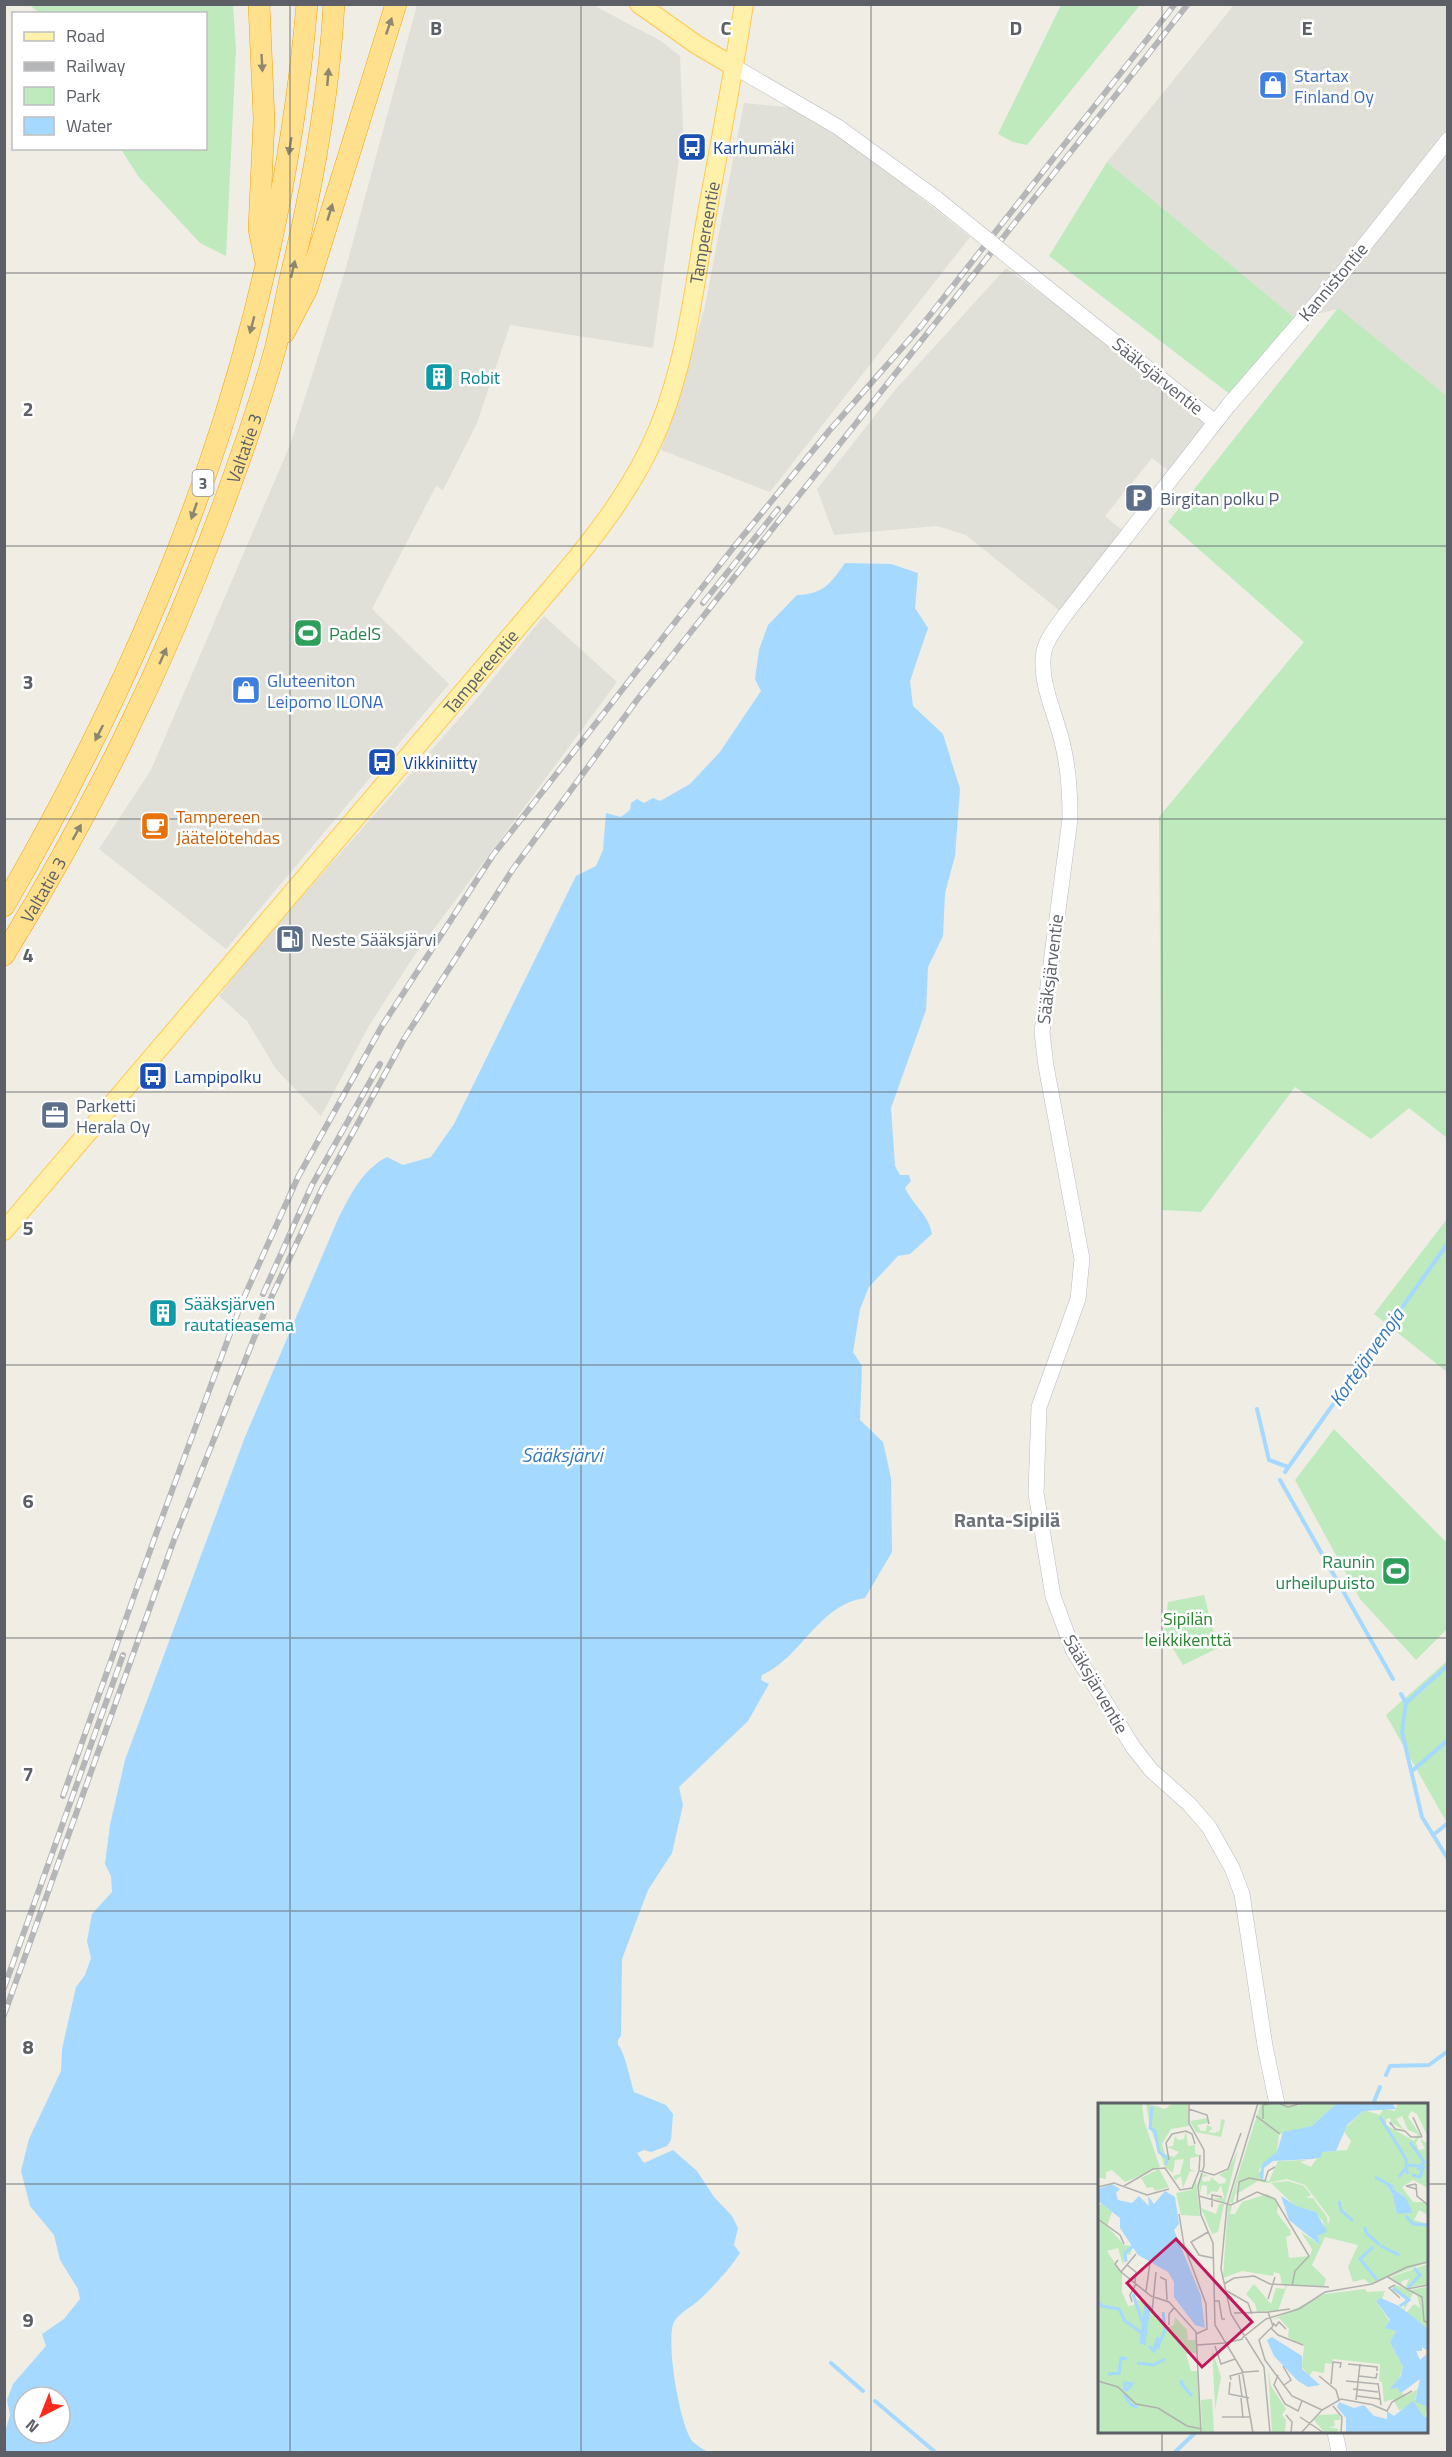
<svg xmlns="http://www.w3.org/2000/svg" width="1452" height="2457" font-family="'Titillium Web',sans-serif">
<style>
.industrial{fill:#e0dfd8}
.green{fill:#beeabd}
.water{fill:#a5d9ff;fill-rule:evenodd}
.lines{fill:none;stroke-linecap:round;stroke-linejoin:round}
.stream{stroke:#a5d9ff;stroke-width:4}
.minor-casing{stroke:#b9bcc1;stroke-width:16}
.major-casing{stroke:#ffca4e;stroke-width:20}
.highway-casing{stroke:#f4a300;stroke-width:22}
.minor{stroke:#fff;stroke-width:15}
.major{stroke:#fff0aa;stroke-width:18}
.highway{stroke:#ffe08c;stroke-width:21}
.rail-casing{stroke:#b5b6b7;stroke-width:6}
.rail{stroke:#fff;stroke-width:4;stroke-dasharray:11;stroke-linecap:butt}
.minor-bridge-casing{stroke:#b9bcc1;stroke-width:16;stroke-linecap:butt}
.minor-bridge{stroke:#fff;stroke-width:15}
.oneway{fill:#8d8671}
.grid{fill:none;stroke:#5c6066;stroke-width:1.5;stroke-opacity:0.55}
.labels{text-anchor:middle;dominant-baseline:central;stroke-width:5;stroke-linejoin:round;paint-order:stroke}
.shield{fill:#fff;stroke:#8d9094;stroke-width:1.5}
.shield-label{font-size:16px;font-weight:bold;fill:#5c6066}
.shop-label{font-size:18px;fill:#366cbe;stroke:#fff;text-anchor:start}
.transit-label{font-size:18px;fill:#164399;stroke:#fff;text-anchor:start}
.street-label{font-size:18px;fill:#5c6066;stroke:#fff}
.culture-label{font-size:18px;fill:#0d838f;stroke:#fff;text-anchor:start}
.service-label{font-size:18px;fill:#4e5e75;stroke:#fff;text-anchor:start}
.leisure-label{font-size:18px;fill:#27864d;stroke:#fff;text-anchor:start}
.food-label{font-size:18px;fill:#c56008;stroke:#fff;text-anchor:start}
.park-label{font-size:18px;fill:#2b852e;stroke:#fff}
.water-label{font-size:20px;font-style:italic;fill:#3579bd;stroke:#fff}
.neighbourhood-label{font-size:20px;font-weight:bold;fill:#6c7278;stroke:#fff}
.inset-river{fill:none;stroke:#a5d9ff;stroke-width:3}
.inset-road{fill:none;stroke:#b1b1ae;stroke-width:1.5}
.view{fill:#c2185b;fill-opacity:0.15;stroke:#c2185b;stroke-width:3}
.inset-edge{fill:none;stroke:#5c6066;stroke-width:3}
.grid-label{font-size:20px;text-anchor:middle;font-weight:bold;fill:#5c6066;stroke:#fff;stroke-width:5;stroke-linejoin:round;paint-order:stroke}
</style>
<rect width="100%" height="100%" fill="#f0ede4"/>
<path class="industrial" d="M417 5H593L661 41 680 56 683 129 653 348 510 325 477 423 443 490 436 486 372 609 449 684 226 949 99 849 151 770 290 445 345 271Z
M1234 5H1447V396L1338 309 1296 319 1107 162Z
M744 103 795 108 848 140 970 237 770 492 661 450 684 380 705 306Z
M1006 268 1215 422 1175 476 1152 458 1105 516 1128 535 1065 615 966 535 937 526 834 535 817 489 896 389Z
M544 616 617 682 414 956 370 1024 321 1116 276 1069 247 1021 219 996 246 960 474 702Z"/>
<path class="green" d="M30 5H233L236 50 226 256 200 243 138 176 121 149 206 148V14L39 13Z
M1061 5H1140L1027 145 1013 142 998 134Z
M1107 162 1296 319 1231 395 1049 256Z
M1338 308 1447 396V1138L1409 1108 1371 1139 1295 1087 1201 1212 1162 1210 1159 817 1304 642 1168 522Z
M1447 1219V1372L1374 1314Z
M1334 1429 1447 1543V1629L1416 1660 1360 1599 1295 1480Z
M1204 1595 1218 1648 1183 1665 1164 1634 1168 1602Z
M1447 1661V1823L1386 1715Z"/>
<path class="water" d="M845 563 891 564 918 573 915 608 928 628 910 681 913 706 943 734 960 789 955 856 945 893 943 936 928 967 926 1010 891 1108 895 1166 900 1175H909L911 1181 905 1188C913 1205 929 1215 932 1234L910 1254 898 1256 869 1287 860 1309 853 1352 862 1366 860 1420 883 1442 891 1478 892 1552 865 1598C819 1604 801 1658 762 1675L761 1680 769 1684 748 1721 679 1787 683 1805 672 1853 648 1890 622 1959 621 2036 618 2040V2045C625 2052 630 2080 634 2092L666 2105 673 2114 671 2140 667 2146 651 2152 644 2150 637 2153 644 2163 673 2150 697 2171 714 2197 732 2216 738 2228 734 2245 740 2253C729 2270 713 2287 698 2301 691 2307 678 2314 674 2322 665 2340 680 2428 693 2442 697 2446 703 2449 708 2452H5V2432L10 2415 7 2400 13 2384 46 2346 42 2334 64 2319 80 2299 78 2289 60 2260 54 2235 30 2206 21 2171 29 2139 61 2071 62 2049 76 1987 85 1975 91 1958 87 1941 92 1914 112 1892 111 1876 105 1864 110 1825 125 1760 245 1437 338 1219C351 1194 362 1170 387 1157L403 1165 431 1157 454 1124 576 876 596 866 603 850 606 813 621 817 630 810 631 803 637 799 644 803 653 798 660 801 690 784 720 752 761 691 755 679 759 650 768 625 797 595C824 594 830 584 845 563ZM24 2397H60V2433H24Z"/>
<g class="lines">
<path class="stream" d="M1257 1409 1269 1460 1288 1467
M1285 1472 1448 1243
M1280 1480 1393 1679
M1401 1694 1406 1703 1402 1732 1422 1817 1448 1859
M1406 1703 1448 1665
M1412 1771 1448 1740
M1433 1835 1448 1823
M1386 2075 1390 2066 1429 2065 1448 2051
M1373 2104 1380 2087
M831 2363 863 2391
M875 2401 935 2452
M1175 2452 1196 2432"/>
<g class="minor-casing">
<path id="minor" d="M733 66 838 127 937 199
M1030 274 1215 422
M1277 2104 1265 2046 1242 1894 1232 1868 1209 1827 1189 1804 1151 1770 1133 1747 1073 1650 1053 1596 1036 1493 1039 1407 1078 1299 1082 1259 1046 1066 1042 1032 1070 819C1070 795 1069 770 1063 746 1057 716 1038 682 1044 651 1047 638 1057 626 1065 615L1228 406 1340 276 1448 140
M1335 2432 1339 2452"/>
</g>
<g class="major-casing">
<g id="major">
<path d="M639 4 697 45 733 66"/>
<path id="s1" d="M4 1231 554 585C595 537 635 486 659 427 686 361 694 289 706 219 719 148 733 76 744 4"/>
</g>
</g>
<g class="highway-casing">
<g id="highway">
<path d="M259 4 264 119 259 229 265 259"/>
<path d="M284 333 307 289 396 4"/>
<path d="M4 906C168 624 279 332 307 4"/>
<path id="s2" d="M4 955C93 810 162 670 221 511 241 457 261 402 276 346 282 321 286 296 292 271 313 184 329 95 334 4"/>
</g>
</g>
<use href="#minor" class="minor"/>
<use href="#major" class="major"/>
<use href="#highway" class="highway"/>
<g class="rail-casing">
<path id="rail" d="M919 329 1175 4
M703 603 778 509
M263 1294 312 1185 380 1064
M63 1796 156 1534 241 1304 298 1177 382 1026 493 855 733 548 829 431 923 324
M4 1988 123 1655
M4 2015 174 1540 264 1313 322 1189 404 1039 513 869 637 700 1188 4"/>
</g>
<use href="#rail" class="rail"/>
<g class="minor-bridge-casing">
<path id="minor-bridge" d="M937 199 1030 274"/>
</g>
<use href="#minor-bridge" class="minor-bridge"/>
</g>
<defs><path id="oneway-solid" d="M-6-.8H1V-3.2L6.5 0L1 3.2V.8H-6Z" transform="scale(1.5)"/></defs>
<g class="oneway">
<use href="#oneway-solid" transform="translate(389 26) rotate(-71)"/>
<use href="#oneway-solid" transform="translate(262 63) rotate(87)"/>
<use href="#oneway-solid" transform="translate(328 77) rotate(-85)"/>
<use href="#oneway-solid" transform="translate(290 146) rotate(99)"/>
<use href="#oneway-solid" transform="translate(330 212) rotate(-73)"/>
<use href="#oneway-solid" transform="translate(293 269) rotate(-77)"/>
<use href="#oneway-solid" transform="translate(252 325) rotate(105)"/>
<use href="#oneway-solid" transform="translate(194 511) rotate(109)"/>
<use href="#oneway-solid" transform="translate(163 656) rotate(-66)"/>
<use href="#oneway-solid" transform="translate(99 733) rotate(117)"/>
<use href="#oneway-solid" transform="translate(77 832) rotate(-61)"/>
</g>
<path class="grid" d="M290 4V2452M581 4V2452M871 4V2452M1162 4V2104M4 273H1448M4 546H1448M4 819H1448M4 1092H1448M4 1365H1448M4 1638H1448M4 1911H1448M4 2184H1100M1426 2184H1448M1162 2432V2452"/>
<defs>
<g id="shop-square" transform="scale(1.5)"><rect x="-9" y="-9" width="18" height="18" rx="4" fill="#3f7fe0" stroke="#fff"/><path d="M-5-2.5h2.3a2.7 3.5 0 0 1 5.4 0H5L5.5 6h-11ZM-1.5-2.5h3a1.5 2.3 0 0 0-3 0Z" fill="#fff"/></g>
<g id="bus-square" transform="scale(1.5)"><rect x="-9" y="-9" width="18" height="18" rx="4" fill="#1a4fb4" stroke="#fff"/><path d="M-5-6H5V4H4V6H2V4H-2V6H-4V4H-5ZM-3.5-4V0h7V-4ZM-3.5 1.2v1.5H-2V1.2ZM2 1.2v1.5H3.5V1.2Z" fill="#fff"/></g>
<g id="building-square" transform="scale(1.5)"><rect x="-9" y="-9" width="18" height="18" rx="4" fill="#0f9aa8" stroke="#fff"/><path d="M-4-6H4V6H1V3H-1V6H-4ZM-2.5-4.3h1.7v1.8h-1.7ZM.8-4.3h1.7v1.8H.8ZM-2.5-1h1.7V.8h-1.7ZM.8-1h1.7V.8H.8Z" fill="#fff"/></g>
<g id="parking-square" transform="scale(1.5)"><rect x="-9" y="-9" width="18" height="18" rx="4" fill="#5c6f8a" stroke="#fff"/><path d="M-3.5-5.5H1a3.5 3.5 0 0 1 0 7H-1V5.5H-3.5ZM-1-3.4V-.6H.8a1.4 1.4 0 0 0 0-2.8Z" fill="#fff"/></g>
<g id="stadium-square" transform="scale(1.5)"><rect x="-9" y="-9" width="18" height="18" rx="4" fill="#2e9e5b" stroke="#fff"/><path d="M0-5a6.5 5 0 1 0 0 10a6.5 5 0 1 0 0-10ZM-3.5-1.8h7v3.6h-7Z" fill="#fff"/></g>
<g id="cafe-square" transform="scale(1.5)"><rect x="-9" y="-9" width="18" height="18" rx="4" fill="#e8710a" stroke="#fff"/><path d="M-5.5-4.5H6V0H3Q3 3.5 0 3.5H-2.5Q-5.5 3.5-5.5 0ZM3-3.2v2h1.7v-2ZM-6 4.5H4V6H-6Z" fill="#fff"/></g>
<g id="fuel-square" transform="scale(1.5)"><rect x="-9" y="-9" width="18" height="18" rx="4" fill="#5c6f8a" stroke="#fff"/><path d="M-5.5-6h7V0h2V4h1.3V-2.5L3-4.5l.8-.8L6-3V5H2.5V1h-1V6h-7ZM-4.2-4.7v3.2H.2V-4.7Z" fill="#fff"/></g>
<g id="office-square" transform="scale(1.5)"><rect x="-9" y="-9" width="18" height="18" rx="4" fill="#5c6f8a" stroke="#fff"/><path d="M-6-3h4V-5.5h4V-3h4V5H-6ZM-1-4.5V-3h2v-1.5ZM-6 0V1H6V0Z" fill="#fff"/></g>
</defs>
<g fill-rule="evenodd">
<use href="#shop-square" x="1273" y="85"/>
<use href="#bus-square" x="692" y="147"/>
<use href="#building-square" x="439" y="377"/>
<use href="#parking-square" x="1139" y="498"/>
<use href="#stadium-square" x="308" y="633"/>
<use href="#shop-square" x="246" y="690"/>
<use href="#bus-square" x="382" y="762"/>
<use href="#cafe-square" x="155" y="826"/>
<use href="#fuel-square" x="290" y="939"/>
<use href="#bus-square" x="153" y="1076"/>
<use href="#office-square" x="55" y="1115"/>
<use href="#building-square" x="163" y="1313"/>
<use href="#stadium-square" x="1396" y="1571"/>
</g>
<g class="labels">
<rect class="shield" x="192.5" y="470" width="21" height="26" rx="4.5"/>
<g class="shield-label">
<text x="203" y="483">3</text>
</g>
<g class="shop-label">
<text x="1294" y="75">Startax<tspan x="1294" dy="21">Finland Oy</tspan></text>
<text x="267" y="680">Gluteeniton<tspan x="267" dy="21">Leipomo ILONA</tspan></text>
</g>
<g class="transit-label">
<text x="713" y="147">Karhumäki</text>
<text x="403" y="762">Vikkiniitty</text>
<text x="174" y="1076">Lampipolku</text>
</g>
<g class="street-label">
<text stroke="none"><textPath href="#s1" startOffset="1239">Tampereentie</textPath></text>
<text transform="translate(1333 282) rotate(-50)">Kannistontie</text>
<text transform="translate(1158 376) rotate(39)">Sääksjärventie</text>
<text stroke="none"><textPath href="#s2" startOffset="562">Valtatie 3</textPath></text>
<text stroke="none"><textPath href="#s1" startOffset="735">Tampereentie</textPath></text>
<text stroke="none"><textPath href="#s2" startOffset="76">Valtatie 3</textPath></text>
<text transform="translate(1050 969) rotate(-83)">Sääksjärventie</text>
<text transform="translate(1096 1684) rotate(60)">Sääksjärventie</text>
</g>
<g class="culture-label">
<text x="460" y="377">Robit</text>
<text x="184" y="1303">Sääksjärven<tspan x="184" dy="21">rautatieasema</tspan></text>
</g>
<g class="service-label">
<text x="1160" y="498">Birgitan polku P</text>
<text x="311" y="939">Neste Sääksjärvi</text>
<text x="76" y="1105">Parketti<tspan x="76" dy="21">Herala Oy</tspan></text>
</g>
<g class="leisure-label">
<text x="329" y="633">PadelS</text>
<text x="1375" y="1561" text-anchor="end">Raunin<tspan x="1375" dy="21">urheilupuisto</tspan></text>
</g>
<g class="food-label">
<text x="176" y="816">Tampereen<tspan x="176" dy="21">Jäätelötehdas</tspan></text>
</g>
<g class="park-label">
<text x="1188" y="1618">Sipilän<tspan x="1188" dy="21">leikkikenttä</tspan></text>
</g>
<g class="water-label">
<text transform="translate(1366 1357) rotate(-55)">Kortejärvenoja</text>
<text x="562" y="1454">Sääksjärvi</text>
</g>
<g class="neighbourhood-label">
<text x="1007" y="1519">Ranta-Sipilä</text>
</g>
</g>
<g transform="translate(1098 2103)">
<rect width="330" height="330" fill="#f0ede4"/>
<path d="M0 0H44L46 18 62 64 27 79 14 67 8 69V76L0 74ZM48 0 67 6 75 0H90L91 23 73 26 64 41 67 51 76 54 81 49 69 44 75 43 77 33 80 37 86 36 88 28 90 43 97 42V50L102 53 92 55V66L98 69 92 68 85 85 83 73 77 77 75 73 82 71 86 56 77 57 75 70 67 64 52 24ZM163 0 202 3V0H239L214 23 181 31 179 49 161 67 164 76 171 78 180 58 209 57 202 59 213 64 223 49 249 47 253 38 245 27 266 7 282 12 285 6 297 8 300 0H330V34L319 11 313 8 310 14 322 32 318 40 321 47 327 46 322 36 329 40 330 85 315 77 304 84 315 99H327L330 103V112L321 107 316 117 330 121V159L272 181 266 176 255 179 250 164 260 142 227 134 214 162 228 176 226 183 189 182 180 208 159 209 157 201 148 191 156 181 173 201 178 185 187 186V182H184L182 171 176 169 175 173 144 168 125 175 130 102 134 103 132 111H137L144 99 169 91 174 94 180 101 179 110 192 127 193 132 188 134 191 155 212 153 214 146 203 129 222 142 220 132 227 129 225 118 215 108 197 103 173 80 190 78 206 83 213 92 208 95H215L229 114 230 122 232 115 207 82 189 76 169 80 160 78 137 92 141 79 140 77 135 100H131ZM304 13 310 27 320 31 316 38 288 22V16L292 15 294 20 306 27 298 16ZM286 79 307 94 315 110 299 111 294 90ZM110 15V20L99 22 103 28H108L109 22 115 25 110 29 117 30 122 27 123 16 127 17 123 34 98 29 92 18ZM140 47 127 100 115 95H126L123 82 119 89 114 88 109 93V83L104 82 102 90 101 79 105 71 111 73 104 74 105 79 112 78 113 74 121 81 127 80 128 76 121 72 130 67ZM61 66 71 84 57 88 55 84 49 85 43 75ZM98 76 102 113 83 112 78 90 93 87ZM4 101 14 109 9 123 26 142 35 143 32 152 27 151 25 162 20 145 9 148 24 171V189L30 203 36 202 37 196 54 203 53 212 66 217 67 225 76 222 77 214 89 227 90 237H98L99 250 88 251 93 268H100L103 330H0V102ZM121 101H126L120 129 114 131 103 105 118 111ZM330 161V181L307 185 311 176 304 178 303 182 293 174ZM297 182 313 187 327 184 330 188V226L308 210 316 201 322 205 319 192 315 190 306 208 307 196 294 187ZM267 186 269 189 287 188 284 196 278 198 298 228 292 239 305 264 298 285 308 293 320 286 317 297 330 301 327 315 314 299 308 306 301 307 295 296 286 299 284 279 281 278 282 261 235 256 234 261 227 260 226 270 215 268 211 273 204 264 206 243 190 234 191 226 181 215 174 217 227 191ZM114 246 123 274 117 307V303ZM170 266 173 283 188 306 184 312 188 317 187 330H174ZM114 296 116 330H104L103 297ZM241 311 243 317H236L237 323 231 324 241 326 238 330H227L216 317 221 312Z" fill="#beeabd" fill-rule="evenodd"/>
<path d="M239 0H294L298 6 265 8 249 22 238 48 224 49 223 54 215 56 175 58 166 65 165 77 161 73 165 60 179 49 185 29 214 23ZM286 79 308 95 315 110 299 111 294 90ZM14 81 22 86 18 90 20 97 34 100 41 93 51 103 50 93 56 101 67 88 77 94 81 121 76 127 103 193 107 225 97 222 76 194V179L70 169 40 152 22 125V115L0 98V86ZM183 93 198 103 218 109 228 127 229 122 228 130 220 132 222 142 191 117ZM283 195 301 203 330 226V248L324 244V248H318L322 257 330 250V304L317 299 322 276 303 290 299 285 292 286 303 273 305 264 292 239 298 228 287 225 292 217 278 198ZM174 234 204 253V266L222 282 210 284 200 278 176 253 169 237ZM315 298 326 314 330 313V330H248V315L239 304 241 299 256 305 266 302 276 313 289 316V308L296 313Z" fill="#a5d9ff"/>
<path class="inset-river" d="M54 4 52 25 57 28 61 49 69 55 68 62M282 14 308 56 309 71M312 39 326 59 320 67M314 72 322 74 326 63M277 74 295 84M301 74 310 62 323 63M241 98 243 107 255 118M308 113 315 121 330 122M267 124 268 130 282 142M283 143 301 152M275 144 262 156 279 177M28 159 27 150 35 143M295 185 311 197 302 203M310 185 322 172 316 165M35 191 45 221M0 198 4 203 21 206 27 218 44 230M46 240 51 202M48 241 43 239 48 201M51 243 56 248 60 234M59 246 67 227 65 209M39 260 56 262 67 256M10 271 21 270 23 255 29 256M84 277 83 280 94 293M27 280 34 281 29 287 27 286ZM26 291 33 302 39 304"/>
<path class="inset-road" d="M91 0V20L106 47V63L100 83 103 112 115 140 117 222 145 269M160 0 129 102 123 166 133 211 166 264 172 330M180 0 190 4 205 0M91 6 109 12 111 21M158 13 182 31M315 14 324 34M165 16V2L175 0M293 22 292 19 297 26 307 28M307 28 313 34H324M71 57 68 40 74 31 88 28 94 31 97 41M102 68 116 72 130 66 143 30M318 81 319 93 330 102M26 83 55 66 67 65 82 87 94 85 101 68 102 52M0 84 16 80 49 92 71 86M318 86 308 83 318 81M101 93 133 102 159 89 177 96 211 153 197 168 194 183M139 99 141 79 151 75 167 78 170 68 177 64M114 104V92L124 94M81 111 86 142 108 201 109 226 98 231M0 116 22 132 26 141M110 129 93 139 101 152 115 155M20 157 17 161 23 169 53 193 71 199 98 229 103 330M29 162 38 169 37 180M23 169 38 151M58 169 54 210 58 214M62 174 68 177 69 197M290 174 309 186 330 182M126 181 136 175 156 173 172 181 231 184M297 182 291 185 302 195M309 186 324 194 326 218 330 220M48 188 52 160M129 188 150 200 154 211M170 196 177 174M116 198H121L124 216H127M34 199 32 192 38 181M170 209 192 206M136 210 170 209 175 223 161 237 167 257 194 293 224 307M175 220 178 223 181 219 188 226M71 222V211L76 205M173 225 180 232 205 242M144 235 168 216 201 206 227 189 274 181 309 164 330 159M127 240 145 236M99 242 127 240M117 243 123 261 137 256M250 261 279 264V268M185 263 193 277 186 282M144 267 155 330M141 272 144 294M180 272 176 282 187 301 200 308 204 298M221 273 238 287 241 297M261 273 278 275 279 270M133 277 132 273 147 269 161 268M0 278 20 284 38 301 60 305 89 323 104 326M248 278 280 281M132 279 131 291 151 295M280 280 283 302M233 281 235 259 243 260 242 265M255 286 280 289M259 293 282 296M143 295 145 315M258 297 262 261M275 302 289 308 294 299 314 288M235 303 244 314 243 330M188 312 194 319 193 330M124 314H153M202 314 226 330M203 330 224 307 243 296 276 302"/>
<path class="view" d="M78 136 154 219 104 264 29 180Z"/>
<rect width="330" height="330" class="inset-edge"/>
</g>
<g class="grid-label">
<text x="436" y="35">B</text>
<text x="726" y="35">C</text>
<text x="1016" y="35">D</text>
<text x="1307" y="35">E</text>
<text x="28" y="416">2</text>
<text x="28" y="689">3</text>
<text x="28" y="962">4</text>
<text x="28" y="1235">5</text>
<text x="28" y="1508">6</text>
<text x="28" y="1781">7</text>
<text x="28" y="2054">8</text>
<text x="28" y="2327">9</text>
</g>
<rect width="1452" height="2457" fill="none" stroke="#5c6066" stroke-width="12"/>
<rect x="12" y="12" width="195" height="138" fill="#ffffff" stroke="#bebfc2" stroke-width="1.5"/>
<rect x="24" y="32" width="30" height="9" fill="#fff0aa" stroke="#bebfc2" stroke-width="1.5"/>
<text x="66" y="42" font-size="18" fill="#5c6066">Road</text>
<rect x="24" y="62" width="30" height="9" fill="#b5b6b7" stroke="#bebfc2" stroke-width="1.5"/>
<text x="66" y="72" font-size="18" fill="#5c6066">Railway</text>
<rect x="24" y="87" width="30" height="18" fill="#beeabd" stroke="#bebfc2" stroke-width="1.5"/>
<text x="66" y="102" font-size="18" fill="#5c6066">Park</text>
<rect x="24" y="117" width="30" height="18" fill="#a5d9ff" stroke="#bebfc2" stroke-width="1.5"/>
<text x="66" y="132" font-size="18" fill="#5c6066">Water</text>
<g transform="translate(42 2415) rotate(222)"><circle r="28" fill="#ffffff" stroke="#bebfc2" stroke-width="1.5"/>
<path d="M0-4.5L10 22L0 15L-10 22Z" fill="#fc2b1e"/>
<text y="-9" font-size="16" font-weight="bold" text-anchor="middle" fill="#5c6066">N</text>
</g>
</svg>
